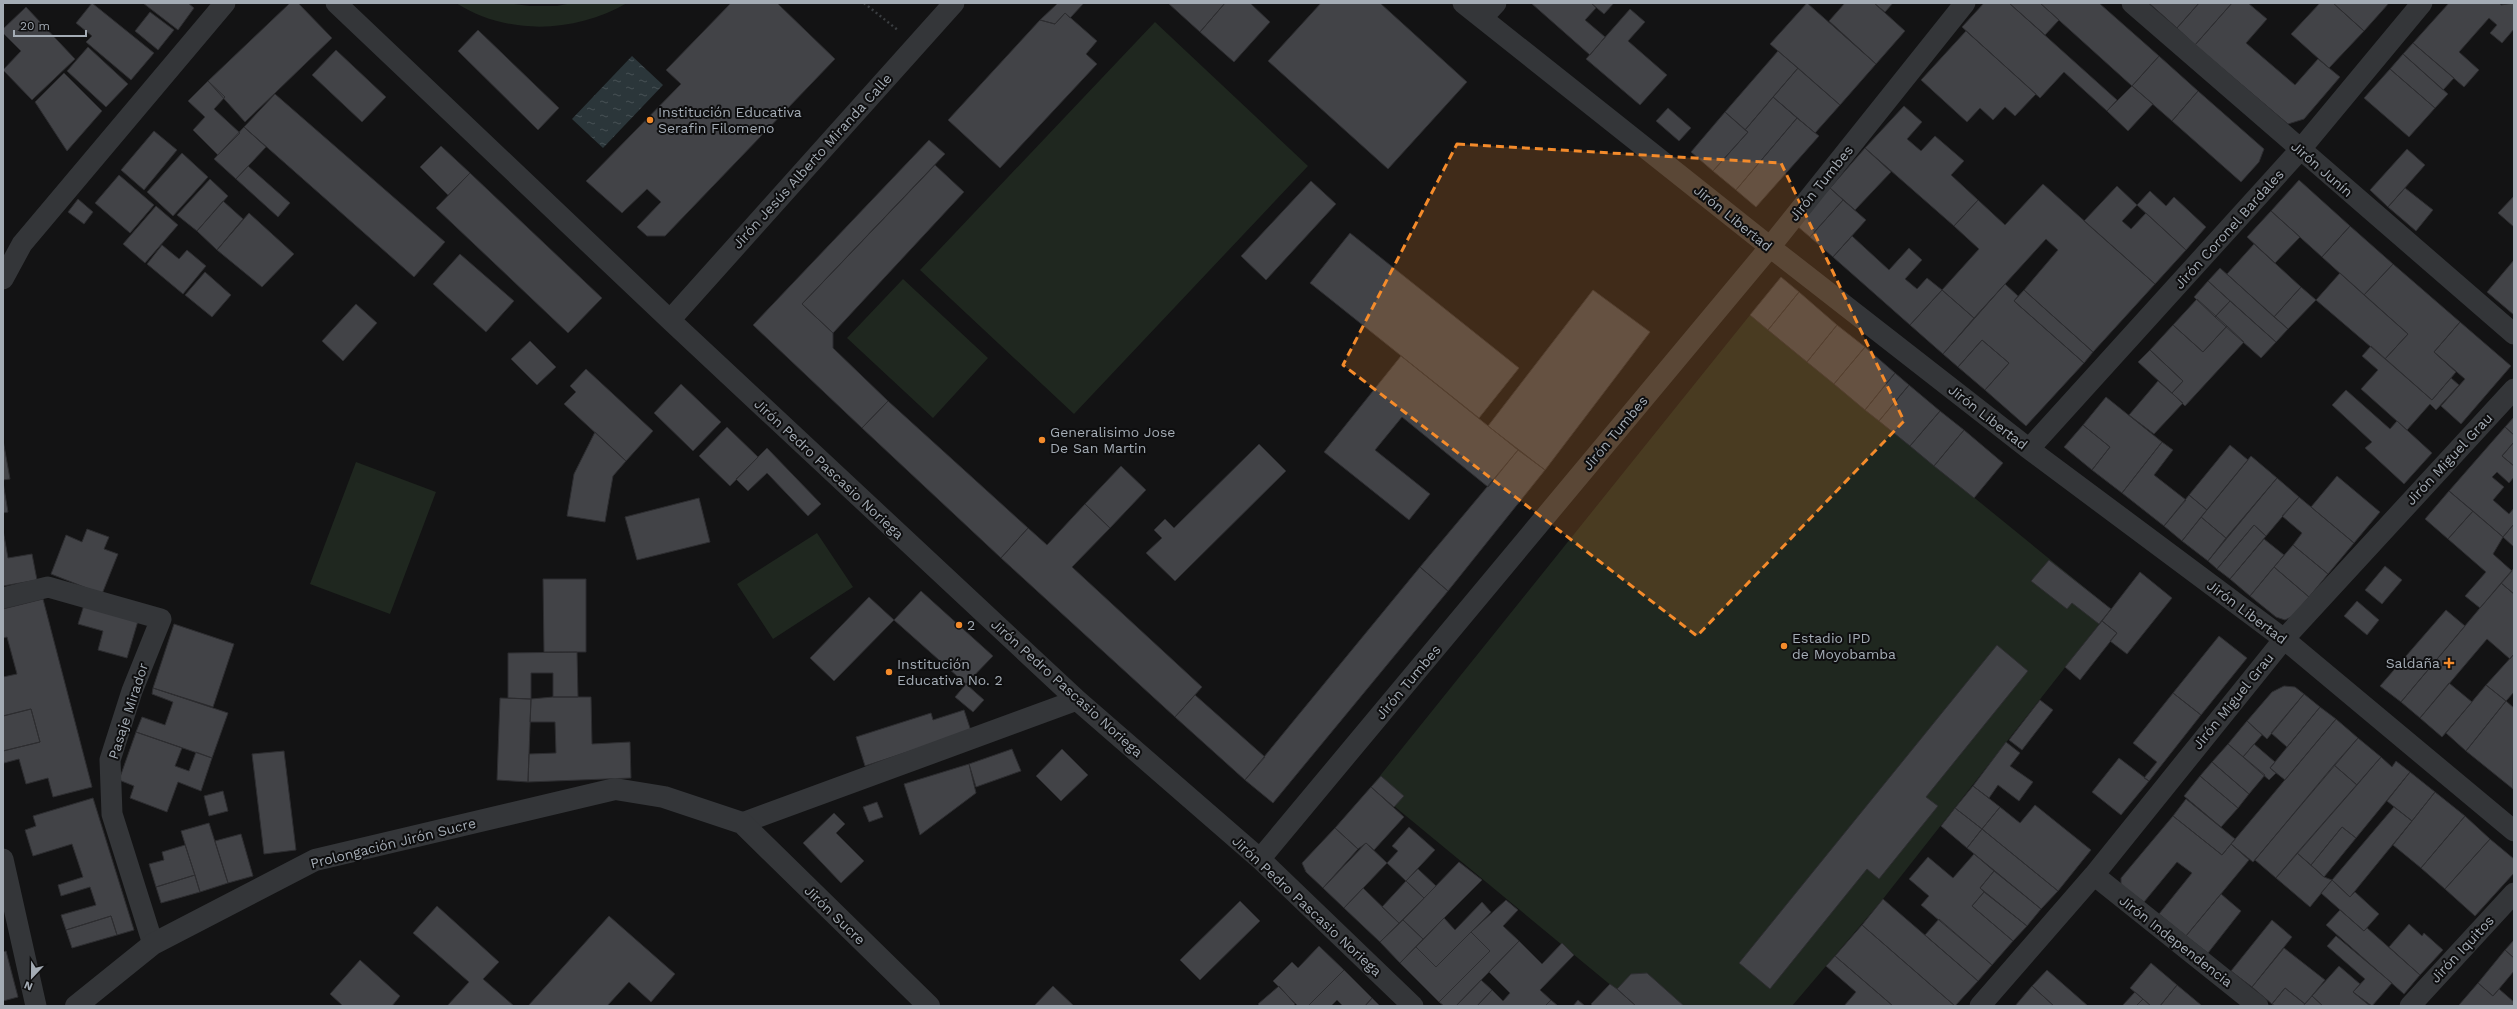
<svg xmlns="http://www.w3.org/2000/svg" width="2517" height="1009" font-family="'Work Sans',sans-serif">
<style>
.green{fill:#1f271f}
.water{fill:url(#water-ripples)}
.building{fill:#424347;stroke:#2d2d30}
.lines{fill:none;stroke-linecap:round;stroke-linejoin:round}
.path{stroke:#3a3d40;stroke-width:2.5;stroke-dasharray:2 3;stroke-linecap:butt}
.minor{stroke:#343639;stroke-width:21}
.tertiary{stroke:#343639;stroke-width:22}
.marked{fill:#f48b2b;fill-opacity:0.2;stroke:#f48b2b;stroke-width:3;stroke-dasharray:8 5;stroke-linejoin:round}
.poi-dot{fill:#f48b2b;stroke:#0e0e0f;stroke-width:1.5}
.labels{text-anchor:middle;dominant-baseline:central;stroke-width:4;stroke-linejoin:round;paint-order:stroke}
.poi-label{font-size:14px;fill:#a4acb5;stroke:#0e0e0f;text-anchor:start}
.street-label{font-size:14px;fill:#a4acb5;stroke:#0e0e0f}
</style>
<defs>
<pattern id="water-ripples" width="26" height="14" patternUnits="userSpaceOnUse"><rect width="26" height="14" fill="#2b363a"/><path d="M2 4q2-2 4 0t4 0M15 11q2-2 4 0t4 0" fill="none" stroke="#475054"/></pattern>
</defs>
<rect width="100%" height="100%" fill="#131314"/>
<path class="green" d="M456 3H506L530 6H557L572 3H627C575 33 508 36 456 3Z
M1155 22 1308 166 1074 414 920 270Z
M903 279 988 358 933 418 847 338Z
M1750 315 2111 609 1883 899 1792 1006H1636L1371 787Z
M356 462 436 492 390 614 310 584Z
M817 533 853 587 773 639 737 584Z"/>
<path class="water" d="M632 56 663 85 603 148 572 119Z"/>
<path class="building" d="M92 3 154 53 131 80 86 42 92 36 76 23Z
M143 3H188L194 8 178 30Z
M290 3H298L332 38 245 122 208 81Z
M731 3H777L835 59 665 236H647L637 227 661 202 647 189 622 213 586 181 681 84 666 70Z
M1058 3H1084L1070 18 1065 13 1055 24 1040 20Z
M1168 3H1225L1200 32Z
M1225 3H1250L1270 22 1234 62 1200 32Z
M1321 3H1380L1467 82 1388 169 1268 61Z
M1531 3H1591L1596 8 1585 20 1605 37 1590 55Z
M1591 3H1614L1604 14Z
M1807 3 1876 64 1840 105 1770 44Z
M1845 3H1874L1905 31 1876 64 1829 21Z
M1874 3H1893L1885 12Z
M1984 3H2009L2117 100 2107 111 2064 72 2040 98 1962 27Z
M2009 3H2040L2059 20 2045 35Z
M2040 3H2099L2159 56 2132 86Z
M2149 3H2199L2177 28Z
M2199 3H2232L2195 45 2177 28Z
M2232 3H2248L2267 19 2246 43 2295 85 2318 59 2340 77 2304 119 2288 124 2195 45Z
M2320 3H2333L2364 31 2329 68 2291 34Z
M2333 3H2389L2364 31Z
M2449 3H2499L2501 5 2514 3V29L2502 43 2490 33 2497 25 2489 18 2459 52 2479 70 2464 87 2413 43Z
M26 7 75 59 32 100 3 70 21 51 3 33V29Z
M1630 9 1645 22 1628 41 1667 75 1640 105 1586 59Z
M150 12 174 30 158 50 135 31Z
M1065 13 1097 41 1086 54 1097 64 1000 168 948 120 1040 20 1055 24Z
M478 30 559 108 538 130 458 51Z
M1966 31 2036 94 2015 116 2005 107 1993 120 1980 108 1967 122 1921 80Z
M2413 43 2454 78 2443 90 2403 54Z
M88 47 128 84 106 107 67 71Z
M336 50 386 97 362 122 312 75Z
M1778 51 1798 68 1745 130 1725 112Z
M2403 54 2448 94 2435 108 2390 69Z
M2159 56 2198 91 2172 121 2132 86Z
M1798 68 1840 105 1815 133 1773 97Z
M2390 69 2435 108 2409 137 2364 98Z
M64 73 102 111 67 151 35 102Z
M208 81 225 97 214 109 240 133 218 155 193 130 205 117 188 101Z
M2132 86 2153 104 2128 131 2107 111Z
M2198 91 2264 149 2259 162 2241 182 2172 121Z
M275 94 445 242 414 277 244 127Z
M1773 97 1797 118 1736 190 1713 171 1748 132 1745 130Z
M1904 106 1922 122 1907 139 1921 151 1935 136 1964 161 1951 175 1978 200 1954 226 1865 148Z
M1668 108 1691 128 1679 141 1656 121Z
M1725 112 1748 132 1713 171 1691 152Z
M1797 118 1819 136 1756 207 1736 190Z
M244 127 266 147 236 179 214 159Z
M154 131 177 150 144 190 121 170Z
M929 140 945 154 802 304 833 333V348L888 401 862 428 753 325Z
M441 146 470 173 448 195 420 167Z
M1865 148 1891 172 1855 210 1830 188Z
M2407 149 2425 165 2388 207 2370 190Z
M182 153 208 177 173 216 147 192Z
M935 165 964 192 833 333 802 304Z
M248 166 290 203 278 217 236 179Z
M470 173 602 298 568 333 436 208Z
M119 175 154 205 130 233 95 203Z
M210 179 228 196 197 231 177 215Z
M2299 180 2350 226 2322 257 2271 211Z
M1311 181 1336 204 1266 280 1241 256Z
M2043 184 2155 284 2093 352 2024 290 2058 250 2046 239 1974 318 1942 290 1979 249 1954 226 1978 200 2005 225Z
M2117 186 2137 205 2122 221 2131 229 2146 213 2186 250 2155 284 2084 221Z
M1830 188 1843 200 1810 237 1796 225Z
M2405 188 2433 210 2416 231 2388 207Z
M2150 191 2166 206 2174 197 2206 227 2186 250 2137 205Z
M2514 196V227L2498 213Z
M78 199 93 212 84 224 68 212Z
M1843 200 1866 220 1833 257 1810 237Z
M223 201 243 219 217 250 197 231Z
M156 206 178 225 145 263 123 244Z
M2271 211 2300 237 2275 263 2247 237Z
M249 213 294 254 262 287 217 250Z
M2350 226 2393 264 2364 295 2322 257Z
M1350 233 1519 368 1479 418 1310 283Z
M1852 236 1889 270 1909 248 1922 260 1905 279 1917 289 1927 278 1942 290 1910 325 1833 257Z
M2254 244 2301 287 2274 317 2227 274Z
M162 245 179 259 187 250 206 266 183 294 147 264Z
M460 254 514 301 486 332 433 284Z
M2514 260V315L2487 292Z
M2393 264 2460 322 2434 352 2456 372 2432 400 2385 359 2408 334 2364 295Z
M2220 268 2288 329 2276 342 2208 281Z
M205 272 231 295 212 317 185 295Z
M2340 273 2408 334 2385 359 2316 300Z
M1781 277 1799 292 1768 330 1750 315Z
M2208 281 2230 301 2215 317 2194 297Z
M2005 284 2018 296 2014 301 2084 363 2026 426 1985 390 2009 363 1982 340 1958 367 1943 354Z
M2301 287 2316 300 2288 329 2274 317Z
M1593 290 1650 332 1545 470 1488 426Z
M1942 290 1974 318 1943 354 1910 325Z
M2024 290 2093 352 2084 363 2014 301Z
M1799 292 1837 325 1807 362 1768 330Z
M2197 299 2227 326 2203 352 2173 325Z
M2230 301 2276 342 2261 358 2215 317Z
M356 304 377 323 343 361 322 341Z
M2460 322 2511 366 2461 424 2441 406 2465 379 2434 352Z
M1837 325 1865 347 1834 384 1807 362Z
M2173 325 2203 352 2227 326 2244 342 2185 406 2172 393 2183 381 2150 350Z
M1982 340 2009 363 1985 390 1958 367Z
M530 341 556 367 537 385 511 359Z
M2371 346 2432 400 2451 378 2459 385 2436 410 2430 404 2407 430 2361 389 2378 370 2362 356Z
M1865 347 1895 373 1865 410 1834 384Z
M2150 350 2183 381 2172 393 2138 362Z
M1401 356 1518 450 1488 487 1402 417 1375 450 1430 494 1409 520 1324 452Z
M586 369 653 431 626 461 564 404 576 392 570 386Z
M1895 373 1909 385 1879 421 1865 410Z
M2158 381 2183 403 2154 434 2129 415Z
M681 384 721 422 693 451 654 413Z
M1909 385 1940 411 1910 446 1879 421Z
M2346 390 2390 429 2397 421 2432 453 2404 484 2365 448 2372 442 2332 405Z
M2106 397 2162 442 2122 493 2092 470 2110 447 2083 425Z
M888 401 1028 528 1001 558 862 428Z
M1940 411 1964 430 1934 466 1910 446Z
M2514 417V435L2505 427Z
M2083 425 2110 447 2092 470 2064 447Z
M727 427 758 457 730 486 699 456Z
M2505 427 2514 435V442L2502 456 2514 466V477L2509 483 2497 472 2492 477 2504 487 2493 500 2509 514 2514 508V524L2503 537 2449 491Z
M1964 430 2003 463 1974 498 1934 466Z
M595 432 626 461 613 476 605 522 567 516 574 474Z
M3 440 10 479 3 480Z
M2162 442 2173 450 2154 475 2186 500 2164 526 2122 493Z
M2514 442V466L2502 456Z
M1259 444 1286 471 1175 581 1146 553 1162 538 1154 530 1165 519 1174 528Z
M2230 445 2248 460 2207 510 2189 495Z
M767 448 821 504 808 516 767 473 748 491 736 479Z
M1518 450 1545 470 1448 591 1420 567Z
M2251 456 2277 478 2226 538 2201 517Z
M1121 466 1146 490 1110 528 1085 504Z
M2337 476 2380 512 2354 543 2311 507Z
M2277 478 2299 497 2266 536 2254 525 2217 569 2208 561Z
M3 482 8 512 3 513Z
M2449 491 2473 511 2448 539 2425 519Z
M2189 495 2207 510 2182 541 2164 526Z
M2299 497 2354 543 2328 574 2293 545 2302 533 2282 516Z
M699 498 710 542 637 560 625 517Z
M1085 504 1110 528 1072 567 1202 687 1175 717 1001 558 1028 528 1047 545Z
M2473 511 2503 537 2493 554 2512 571 2480 608 2465 596 2486 572 2448 539Z
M2201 517 2226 538 2208 561 2182 541Z
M2514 524V547L2503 537Z
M2254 525 2266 536 2230 579 2217 569Z
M87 529 109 537 104 549 118 554 102 594 51 574 66 535 82 542Z
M3 530 8 558 32 554 37 580 3 586Z
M2264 539 2284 555 2250 596 2230 579Z
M2293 545 2328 574 2309 597 2274 567Z
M2049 560 2111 609 2099 624 2072 603 2067 609 2031 581Z
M2385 566 2402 580 2382 604 2365 590Z
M1420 567 1448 591 1273 803 1245 780Z
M2274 567 2309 597 2293 616 2285 620 2276 617 2250 596Z
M2514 568V594L2501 583Z
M2140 572 2172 598 2127 654 2110 641 2117 633 2102 621Z
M543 579H586V652H544Z
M2501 583 2514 594V654L2510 659 2487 639 2420 718 2401 702Z
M921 591 993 656 966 684 894 620Z
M869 597 894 620 834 681 810 658Z
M43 599 92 787 53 797 48 778 26 784 19 759 4 763 3 758V751L40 742 31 709 3 716V677L17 674 7 637 3 638V609Z
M2357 601 2379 620 2367 635 2344 616Z
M84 605 138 621 127 658 98 650 103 631 78 624Z
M2446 610 2465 626 2401 702 2380 686Z
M2102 621 2117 633 2080 680 2065 667Z
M174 624 234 644 213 707 153 688Z
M2219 636 2247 658 2201 715 2173 693Z
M1997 645 2028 671 1926 797 1938 806 1879 879 1867 869 1770 989 1739 963Z
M577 652 578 697H553V673H531V699L508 698V653Z
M2514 654V692L2506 701 2486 685Z
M2449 683 2472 702 2442 737 2420 718Z
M966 684 984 700 973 712 955 697Z
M2486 685 2506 701 2466 751 2446 733Z
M2284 686 2295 687 2304 694 2267 739 2247 721 2272 692Z
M153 688 228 713 212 758 136 732 142 717 165 725 173 702 152 694Z
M2173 693 2201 715 2149 781 2144 778 2157 762 2133 743Z
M2304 694 2320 707 2287 747 2271 733Z
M1195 695 1265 757 1245 780 1175 717Z
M553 697H591L592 744 630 742 631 778 528 782 529 754 556 753 555 722H530L531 699Z
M500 698 531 699 528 782 497 780Z
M2040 700 2053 710 2022 750 2009 740Z
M2506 701 2514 708 2513 789 2466 751Z
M2320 707 2336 719 2285 780 2270 768Z
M31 709 40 742 3 751V716Z
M964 710 971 731 865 766 856 737 931 713 933 720Z
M2336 719 2358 738 2253 862 2231 844Z
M2247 721 2262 735 2243 757 2228 744Z
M136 732 182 748 175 766 189 771 196 752 212 758 201 791 178 782 167 812 130 798 134 786 119 780Z
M2358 738 2381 757 2357 785 2334 765Z
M2006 742 2020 753 2010 766 2033 782 2019 801 1998 785 1989 798 1973 786Z
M2228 744 2265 775 2249 794 2212 762Z
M2254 744 2275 762 2270 768 2276 773 2269 780 2243 757Z
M1012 749 1021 771 976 787 969 764Z
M1062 749 1088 775 1061 801 1036 776Z
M284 751 296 850 264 854 252 754Z
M2381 757 2392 767 2396 761 2410 772 2356 838 2342 827 2311 865 2297 853Z
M2119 758 2149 781 2121 815 2092 792Z
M2212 762 2249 794 2238 808 2200 776Z
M969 764 976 793 920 835 904 784Z
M2334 765 2357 785 2276 878 2255 860Z
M2410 772 2435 792 2412 821 2387 801Z
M1381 776 1404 796 1394 807 1371 787Z
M2200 776 2238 808 2221 827 2184 796Z
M1973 786 2000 807 1982 829 1955 808Z
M1371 787 1404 817 1374 850 1366 843 1358 849 1335 828Z
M223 791 228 811 209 816 204 796Z
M2435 792 2465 816 2421 868 2393 845Z
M93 798 134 930 117 935 111 916 66 930 61 915 96 905 90 887 61 896 58 885 83 877 72 844 33 856 25 830 36 826 33 816Z
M2186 799 2235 839 2222 855 2173 816Z
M877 802 883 817 869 822 863 807Z
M2035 805 2091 850 2058 891 1982 829 2000 807 2020 823Z
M2394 807 2412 821 2350 897 2332 880Z
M1955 808 1982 829 1967 848 1941 826Z
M834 813 845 824 836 833 864 861 841 883 803 843Z
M2173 816 2222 855 2231 844 2249 860 2186 936 2159 914 2192 873 2177 862 2144 902 2121 885V878Z
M2465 816 2490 839 2445 889 2421 868Z
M209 823 228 883 200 892 181 831Z
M1409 827 1435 850 1406 881 1387 863 1398 851 1392 846Z
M2342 827 2356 838 2324 877 2311 865Z
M1335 828 1358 849 1323 888 1306 872 1302 863Z
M1982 829 2058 891 2041 909 1967 848Z
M241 834 253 876 228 883 215 841Z
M2490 839 2514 859V873L2475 916 2445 889Z
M1366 843 1387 863 1344 908 1323 888Z
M185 845 195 875 156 887 149 864 164 860 162 852Z
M2297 853 2324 877 2332 880 2310 907 2276 878Z
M1974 854 1994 871 1980 888 1984 892 1972 906 2013 941 1992 965 1921 905 1929 896 1909 879 1928 857 1953 878Z
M1459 862 1482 880 1423 939 1403 920Z
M1418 869 1436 886 1424 898 1406 881Z
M1994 871 2041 909 2027 926 1980 888Z
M195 875 200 892 161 903 156 887Z
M2332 880 2350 897 2355 892 2379 914 2364 931 2321 893Z
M1406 881 1424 898 1399 923 1382 907Z
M1363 888 1399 923 1380 942 1344 908Z
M1984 892 2027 926 2013 941 1972 906Z
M2221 894 2241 911 2208 953 2186 936Z
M1883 899 1978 981 1955 1006 1862 925Z
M1506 900 1518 910 1503 926 1519 941 1456 1006H1444L1439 1002 1490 951 1471 932Z
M1240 901 1260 921 1200 980 1180 960Z
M1482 902 1491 912 1436 967 1416 947 1444 918 1455 930Z
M437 906 499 962 483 979 514 1006H447L469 982 413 933Z
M2340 910 2364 931 2367 928 2420 975 2404 994 2326 925Z
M111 916 117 935 72 948 66 930Z
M609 916 675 974 651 1002 629 982 607 1006H528Z
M1939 919 1992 965 1978 981 1925 935Z
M1403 920 1423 939 1400 963 1380 942Z
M2272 920 2292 937 2252 987 2231 971Z
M2409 924 2422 936 2424 933 2443 950 2420 975 2389 947Z
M1862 925 1955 1006H1893L1835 956Z
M1471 932 1490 951 1439 1002 1400 963 1416 947 1436 967Z
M2336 936 2392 983 2372 1006 2353 992 2365 979 2327 946Z
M2514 940V958L2505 950Z
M1519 941 1542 964 1562 943 1574 955 1540 990 1551 1000 1545 1006H1477L1492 990 1503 1001 1510 993 1489 972Z
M1319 946 1344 970 1308 1006H1298L1273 981 1292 962 1298 968Z
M2284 948 2325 980 2305 1004 2285 988 2272 1004 2252 987Z
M2505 950 2514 958V971L2493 996 2478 983Z
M6 951 18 997 3 1001V952Z
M1835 956 1893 1006H1844L1856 992 1826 966Z
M360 960 400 996 392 1006H343L330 994Z
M2151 963 2177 985 2160 1006H2151L2130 988Z
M2339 966 2360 984 2353 992 2370 1006H2323L2312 996Z
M1344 970 1372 998 1365 1006H1343L1337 1000 1331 1006H1308Z
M2047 970 2088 1006H2054L2032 986Z
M1647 973 1684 1006H1636L1617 989 1631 974Z
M1481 980 1492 990 1477 1006H1456Z
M2478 983 2493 996 2499 989 2514 1002V1006H2460L2459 1005Z
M1610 984 1617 989 1636 1006H1593L1591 1004Z
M2177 985 2201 1005 2200 1006H2160Z
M1053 986 1074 1006H1034Z
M1279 986 1295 1004 1293 1006H1260L1258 1004Z
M2032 986 2054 1006H2015Z
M2285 988 2305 1004 2303 1006H2275L2272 1004Z
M2135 992 2143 999 2136 1006H2122Z
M2312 996 2323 1006H2303Z
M1372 998 1380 1006H1365Z
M2143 999 2151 1006H2136Z
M1551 1000 1558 1006H1545Z
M1578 1000 1585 1006H1573Z"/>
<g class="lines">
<path class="path" d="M864 3 899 31"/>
<path class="minor" d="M336 3 670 320 1077 700 1260 859 1413 1006
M1463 3 1770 247 2029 449 2284 639 2514 831
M2132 3 2514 334
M1483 17 1496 3
M3 279 22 244 225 3
M670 320 954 3
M2029 449 2300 150 2422 3
M3 598 48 587 161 619 132 691 110 760 112 814 153 944
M742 823 1077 700
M3 859 36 1006
M1260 859 1770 247 1965 3
M2094 875 2258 1006
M1980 1006 2094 875 2284 639 2514 389
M2410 1006 2514 893"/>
<path class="tertiary" d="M76 1006 153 944 315 860 615 789 664 797 742 823 929 1006"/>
</g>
<path class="marked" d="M1457 144 1781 163 1904 421 1697 636 1343 365Z"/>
<g class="poi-dot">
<circle cx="650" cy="120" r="4"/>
<circle cx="1042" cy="440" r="4"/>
<circle cx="959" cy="625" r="4"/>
<circle cx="1784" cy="646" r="4"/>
<path d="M2447 657h4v4h4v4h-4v4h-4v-4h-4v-4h4z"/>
<circle cx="889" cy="672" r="4"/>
</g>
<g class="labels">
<g class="poi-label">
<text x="658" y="112">Institución Educativa<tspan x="658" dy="16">Serafin Filomeno</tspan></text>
<text x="1050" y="432">Generalisimo Jose<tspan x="1050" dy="16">De San Martin</tspan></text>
<text x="967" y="625">2</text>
<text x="1792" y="638">Estadio IPD<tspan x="1792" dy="16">de Moyobamba</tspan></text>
<text x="2440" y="663" text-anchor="end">Saldaña</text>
<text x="897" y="664">Institución<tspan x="897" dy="16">Educativa No. 2</tspan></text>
</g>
<g class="street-label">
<text transform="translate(812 161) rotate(-48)">Jirón Jesús Alberto Miranda Calle</text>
<text transform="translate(2322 169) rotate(41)">Jirón Junín</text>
<text transform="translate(1821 183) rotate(-51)">Jirón Tumbes</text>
<text transform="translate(1733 218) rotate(39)">Jirón Libertad</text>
<text transform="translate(2229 229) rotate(-48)">Jirón Coronel Bardales</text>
<text transform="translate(1988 417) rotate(38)">Jirón Libertad</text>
<text transform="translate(1615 433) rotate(-50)">Jirón Tumbes</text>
<text transform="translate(2449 459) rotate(-47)">Jirón Miguel Grau</text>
<text transform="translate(829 469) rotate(43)">Jirón Pedro Pascasio Noriega</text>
<text transform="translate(2247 612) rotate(37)">Jirón Libertad</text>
<text transform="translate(1408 682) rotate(-50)">Jirón Tumbes</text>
<text transform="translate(1067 688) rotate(42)">Jirón Pedro Pascasio Noriega</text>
<text transform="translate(2233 701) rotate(-51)">Jirón Miguel Grau</text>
<text transform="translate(128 711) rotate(-72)">Pasaje Mirador</text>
<text transform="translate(393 843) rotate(-14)">Prolongación Jirón Sucre</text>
<text transform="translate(1307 906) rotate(43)">Jirón Pedro Pascasio Noriega</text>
<text transform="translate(835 915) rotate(44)">Jirón Sucre</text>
<text transform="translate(2176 941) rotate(38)">Jirón Independencia</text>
<text transform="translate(2462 949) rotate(-47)">Jirón Iquitos</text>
</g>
</g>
<rect width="2517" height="1009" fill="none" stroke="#a4acb5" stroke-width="8"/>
<g transform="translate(32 977) rotate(202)" stroke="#0e0e0f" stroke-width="3" paint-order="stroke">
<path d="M0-3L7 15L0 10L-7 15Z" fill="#a4acb5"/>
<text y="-6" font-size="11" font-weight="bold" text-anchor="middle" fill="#a4acb5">N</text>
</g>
<path d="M14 30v6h72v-6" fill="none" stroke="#a4acb5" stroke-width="2"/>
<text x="20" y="30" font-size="12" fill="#a4acb5" stroke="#0e0e0f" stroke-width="3" paint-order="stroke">20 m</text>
</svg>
